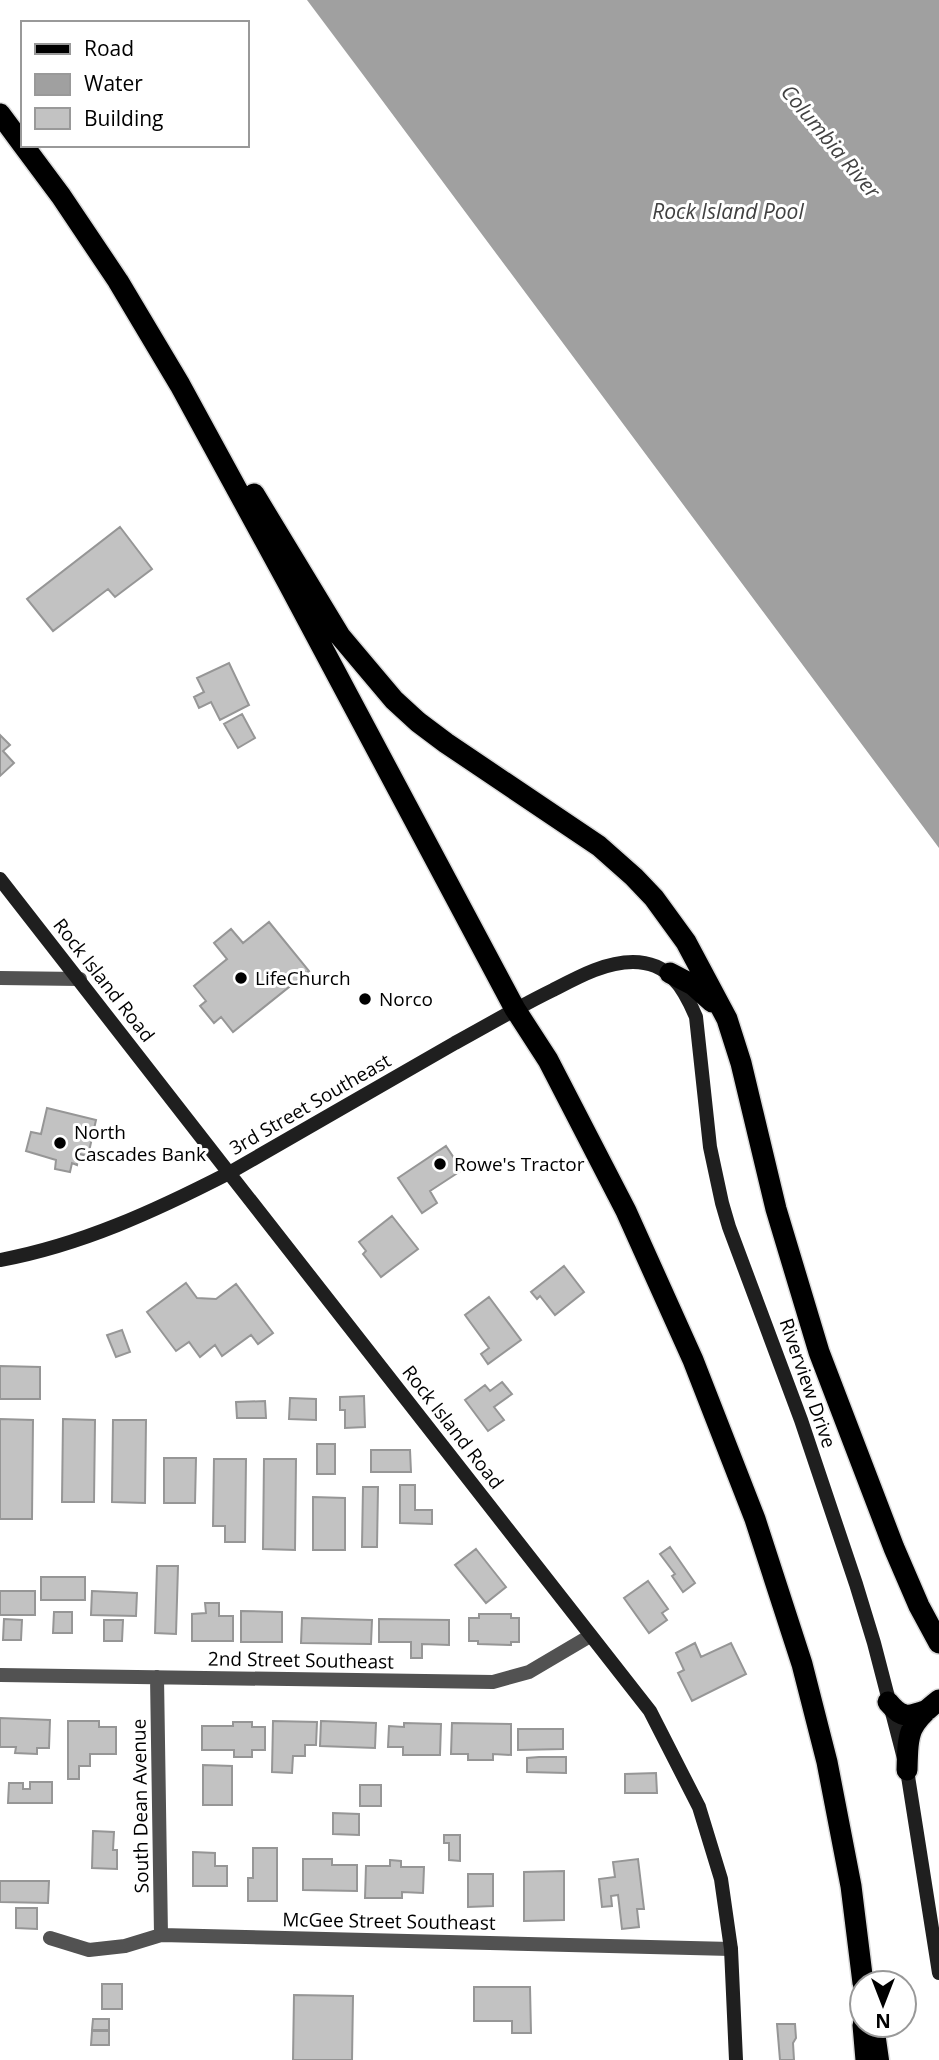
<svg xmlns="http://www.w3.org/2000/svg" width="939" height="2060" font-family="'Open Sans',sans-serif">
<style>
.water{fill:#a0a0a0}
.building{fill:#c2c2c2;stroke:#969696;stroke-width:2}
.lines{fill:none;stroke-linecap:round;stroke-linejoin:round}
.primary-casing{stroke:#dbdbdb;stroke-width:21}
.highway-casing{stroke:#dbdbdb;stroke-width:24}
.street{stroke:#525252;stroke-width:14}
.secondary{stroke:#1f1f1f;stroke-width:14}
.primary{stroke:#000;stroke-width:18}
.highway{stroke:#000;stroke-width:21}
.poi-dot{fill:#000;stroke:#fff;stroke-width:2.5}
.labels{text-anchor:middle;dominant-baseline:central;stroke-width:6;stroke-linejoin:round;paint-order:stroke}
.poi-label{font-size:19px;fill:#000;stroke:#fff;text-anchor:start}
.street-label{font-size:19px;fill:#000;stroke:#fff}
.water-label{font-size:21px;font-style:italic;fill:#414141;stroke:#fff}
</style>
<rect width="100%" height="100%" fill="#fff"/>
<path class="water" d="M307 0H939V848L361 72Z"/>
<path class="building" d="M120 527 152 569 115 597 108 589 53 631 27 599Z
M229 663 249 705 220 720 211 702 199 708 194 697 204 692 197 678Z
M242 714 255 738 238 748 224 724Z
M0 735 10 745 3 751 14 763 0 776Z
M269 922 309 971 233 1032 221 1017 214 1023 200 1006 206 1001 194 986 227 959 214 943 231 929 243 943Z
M47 1108 96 1120 88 1156 79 1154 77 1165 72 1163 70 1172 55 1169 56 1160 26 1151 31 1132 41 1134Z
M446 1146 462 1170 430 1191 437 1203 422 1213 398 1178Z
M392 1216 418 1249 381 1277 363 1254 366 1251 359 1242Z
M564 1266 584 1292 555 1315 540 1296 537 1299 531 1292Z
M186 1283 197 1298 216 1299 236 1284 273 1333 258 1344 251 1335 222 1356 215 1345 200 1357 189 1342 176 1351 147 1312Z
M489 1297 521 1340 488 1364 481 1354 489 1348 465 1315Z
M122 1330 130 1352 116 1357 107 1335Z
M0 1366 40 1367V1399H0Z
M502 1382 512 1394 494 1407 504 1420 488 1431 465 1400 485 1385 490 1391Z
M364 1396 365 1427 345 1428V1410H340V1397Z
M290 1398 316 1399V1420L289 1419Z
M265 1401 266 1418H237L236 1402Z
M0 1419 33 1420 32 1519H0Z
M63 1419 95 1420 94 1502H62Z
M113 1420H146L145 1503 112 1502Z
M317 1444H335V1474H317Z
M371 1450H410L411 1472H371Z
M164 1458H196L195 1503H164Z
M214 1459H246L245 1542H225V1526H213Z
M264 1459H296L295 1550 263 1549Z
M400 1485H415V1510H432V1524L400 1523Z
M363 1487H378L377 1547H362Z
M313 1497 345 1498V1550H313Z
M670 1547 695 1583 683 1592 672 1576 675 1574 660 1554Z
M476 1549 506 1587 486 1603 455 1565Z
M157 1566H178L176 1634 155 1633Z
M41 1577H85V1600H41Z
M648 1581 668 1609 662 1613 667 1620 649 1633 624 1598Z
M0 1591H35V1615H0Z
M92 1591 137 1593 136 1616 91 1615Z
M205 1603H219V1616H233V1641H192V1614L206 1613Z
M241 1611 282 1612V1642H241Z
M54 1612H72V1633H53Z
M479 1614H511V1618H519V1642H511V1645L478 1644V1641H469V1618H479Z
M302 1618 372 1620 371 1644 301 1643Z
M4 1619 22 1620 21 1640H3Z
M379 1619 449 1620V1645L422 1644V1658H411V1642H379Z
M104 1620H123L122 1641H104Z
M695 1643 701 1657 731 1643 746 1674 692 1701 678 1673 684 1670 676 1653Z
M0 1718 50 1720 49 1748H37V1754L15 1753 16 1747H0Z
M68 1721H99V1727H116V1754H90V1766H79V1779H68Z
M273 1721 317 1722 316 1745H305V1756H293L292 1773 272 1772Z
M321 1721 376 1723 375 1748 320 1746Z
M233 1722H252V1727H265V1750H252V1757H234V1750H202V1726H233Z
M404 1723 441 1724 440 1755H403V1747H388L389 1726 404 1727Z
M452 1723 511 1724V1755L493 1754V1760H468V1754H451Z
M518 1729H563V1749L518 1750Z
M539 1757H566V1773L527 1772V1758Z
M203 1765 232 1766V1805H203Z
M656 1773 657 1793H625V1774Z
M30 1782H52V1803H8L9 1783H23V1789H30Z
M360 1785H381V1806H360Z
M333 1813 359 1814V1835L333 1834Z
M93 1831 114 1832 113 1850H117V1869L92 1868Z
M444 1835H460V1861L449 1860V1843H444Z
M253 1848H277V1901H248V1878H253Z
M193 1852 215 1853V1866H227V1886H193Z
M303 1859H332V1865H357V1891L303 1890Z
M638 1859 644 1909H637L639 1927 622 1929 618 1895 611 1896 612 1906 602 1907 599 1879 615 1877 613 1862Z
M390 1860 401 1861V1867H424L423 1893 402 1892V1898H365L366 1866H390Z
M564 1871V1920L524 1921V1872Z
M468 1874H493V1906L468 1907Z
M0 1881H49L48 1903 0 1902Z
M16 1908H37V1929L16 1928Z
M102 1984H122V2009H102Z
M474 1987H530L531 2033H512V2021H474Z
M294 1995 353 1996 352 2060H293Z
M93 2019H109V2030H92Z
M777 2024H795L796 2038 793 2043 794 2060H780Z
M92 2031H109V2045H91Z"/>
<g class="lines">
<g class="primary-casing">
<path id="primary" d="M875 2025 880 2060"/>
</g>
<g class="highway-casing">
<path id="highway" d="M0 114 23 145
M23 145 61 196 118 281 180 385 288 583 515 1009 548 1060 626 1211 693 1360 755 1519 802 1664 827 1762 851 1886 863 1983
M254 494 340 636 394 700 418 722 446 743 599 846 634 877 654 898 686 942 727 1019 741 1063 776 1209 819 1352 894 1548 919 1606 939 1643
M670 973 693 985 712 1002
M888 1702C902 1719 908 1717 927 1710
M907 1770C908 1732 908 1724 939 1700
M863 2025 866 2060"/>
</g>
<path class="street" d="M0 978 80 979
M0 1675 493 1682 529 1672 590 1636
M157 1677 161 1935
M50 1938 89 1950 125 1946 161 1935 731 1949"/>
<path class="secondary" d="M0 879 229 1173 650 1711 699 1807 721 1879 731 1949 736 2060
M0 1260C81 1245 155 1211 229 1173 304 1130 379 1086 455 1043 488 1025 520 1006 553 990 578 977 605 962 633 962 669 962 684 988 696 1017L710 1147 722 1203 729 1227 801 1420 856 1584 874 1643 907 1770 939 1973"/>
<use href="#primary" class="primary"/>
<use href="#highway" class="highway"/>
</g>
<g class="poi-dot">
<circle cx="241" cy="978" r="7"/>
<circle cx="365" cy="999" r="7"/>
<circle cx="60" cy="1143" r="7"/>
<circle cx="440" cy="1164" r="7"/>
</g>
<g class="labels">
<g class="poi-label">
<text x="255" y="978">LifeChurch</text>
<text x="379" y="999">Norco</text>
<text x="74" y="1132">North<tspan x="74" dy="22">Cascades Bank</tspan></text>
<text x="454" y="1164">Rowe's Tractor</text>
</g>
<g class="street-label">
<text transform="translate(104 980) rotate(52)">Rock Island Road</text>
<text transform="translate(310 1104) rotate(-30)">3rd Street Southeast</text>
<text transform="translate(808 1383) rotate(71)">Riverview Drive</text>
<text transform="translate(453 1427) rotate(52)">Rock Island Road</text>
<text transform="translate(301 1660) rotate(1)">2nd Street Southeast</text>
<text transform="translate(140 1806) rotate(-91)">South Dean Avenue</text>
<text transform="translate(389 1921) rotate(1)">McGee Street Southeast</text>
</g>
<g class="water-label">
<text transform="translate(831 141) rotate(50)">Columbia River</text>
<text x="728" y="211">Rock Island Pool</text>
</g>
</g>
<rect x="21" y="21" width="228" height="126" fill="#ffffff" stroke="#999999" stroke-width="2"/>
<rect x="35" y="44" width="35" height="10" fill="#000000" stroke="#999999" stroke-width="2"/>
<text x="84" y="56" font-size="21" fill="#000000">Road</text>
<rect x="35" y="74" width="35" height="21" fill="#a0a0a0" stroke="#999999" stroke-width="2"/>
<text x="84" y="91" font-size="21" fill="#000000">Water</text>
<rect x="35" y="108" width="35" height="21" fill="#c2c2c2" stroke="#999999" stroke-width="2"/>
<text x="84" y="126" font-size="21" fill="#000000">Building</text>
<g transform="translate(883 2004) rotate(180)"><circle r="33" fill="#ffffff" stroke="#999999" stroke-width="2"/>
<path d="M0-5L12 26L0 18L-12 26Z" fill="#000000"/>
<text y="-10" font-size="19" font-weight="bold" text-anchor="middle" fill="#000000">N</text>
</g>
</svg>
